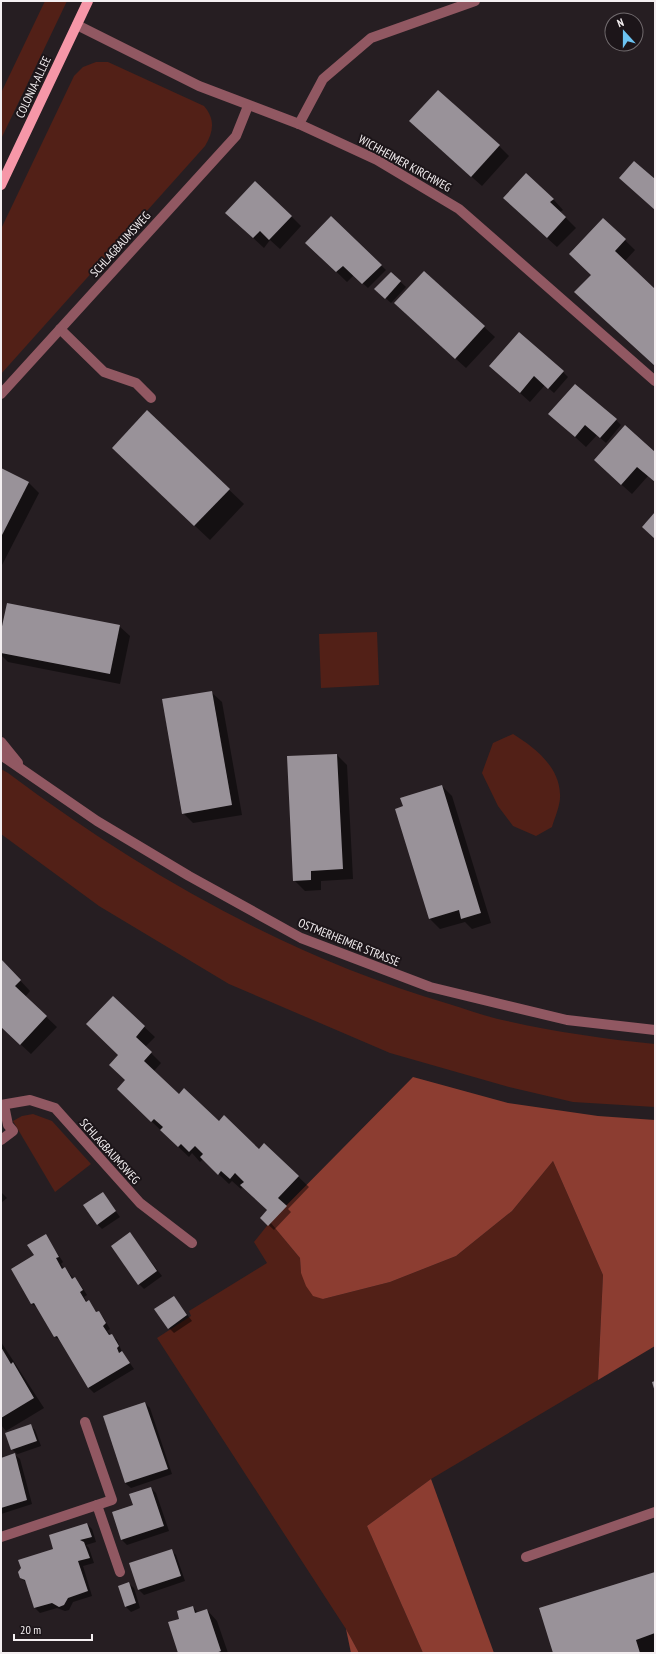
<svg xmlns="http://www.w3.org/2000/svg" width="656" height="1654" font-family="'PT Sans Narrow',sans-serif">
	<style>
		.green { fill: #522017 }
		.forest { fill: #8c3d31 }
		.shadow { fill: #0007 }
		.building { fill: #999299 }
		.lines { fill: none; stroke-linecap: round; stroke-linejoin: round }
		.minor { stroke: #915862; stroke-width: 10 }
		.major { stroke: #f697a8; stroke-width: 10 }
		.labels { text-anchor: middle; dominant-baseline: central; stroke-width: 4; stroke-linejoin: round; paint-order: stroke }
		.street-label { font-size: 12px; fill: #f4eff1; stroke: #1c1519 }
	</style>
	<rect width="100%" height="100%" fill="#261e22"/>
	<g class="green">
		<path d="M45,1H67L1,139V93Z"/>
		<path d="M96,62H108L204,106C215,119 214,131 205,146L1,374V229L74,76L83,67Z"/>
		<path d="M377,632L379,685L321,688L319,634Z"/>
		<path d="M513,734C534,747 559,766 560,794C561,804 555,817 552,827L536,836L513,826L498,806L482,773L493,743Z"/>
		<path d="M1,769L8,773C142,873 288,957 449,1004C468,1010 487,1017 507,1021C556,1032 605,1039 655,1044V1107L573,1102L509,1087L390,1053L229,984L99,906L1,834Z"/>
		<path d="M33,1114L52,1121L91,1164L55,1192L13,1121L22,1116Z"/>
		<path d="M553,1161L603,1275L598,1380L431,1479L367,1526L423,1653H359L346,1629L157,1338L191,1316L189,1311L267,1263L254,1242L270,1222L300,1258L301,1273L323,1299L390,1282L456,1256L512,1211Z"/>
	</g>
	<g class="forest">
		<path d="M413,1077L508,1103L598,1116L655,1120V1346L598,1380L603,1275L553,1161L512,1211L456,1256L390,1282L323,1299L313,1296L306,1286L301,1273L300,1258L270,1222Z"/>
		<path d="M431,1479L494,1653H423L367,1526Z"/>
		<path d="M346,1629L359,1653H351Z"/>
	</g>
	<g class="shadow">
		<path d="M421,132L499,146L509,156L482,186Z"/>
		<path d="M553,199L563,210L560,212L576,228L557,247L515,209Z"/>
		<path d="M291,216L301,226L280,249L270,240L264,248L237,223Z"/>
		<path d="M331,217L386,270L368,288L354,275L347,282L317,253Z"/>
		<path d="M603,219L635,250L624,262L655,290V365L575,292L592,275Z"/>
		<path d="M424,272L495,337L466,368L405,313Z"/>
		<path d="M391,273L406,287L391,303L381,294Z"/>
		<path d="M563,372L568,377L554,393L545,385L530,402L501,376Z"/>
		<path d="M147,412L244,504L210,540L128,463Z"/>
		<path d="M550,414L616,420L621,425L606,443L597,435L586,447Z"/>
		<path d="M655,453V481L648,476L632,494L605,470Z"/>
		<path d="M1,469L29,483L39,493L1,567Z"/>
		<path d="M119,626L130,636L120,684L8,662L1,655V636Z"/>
		<path d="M211,692L222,702L242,815L193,823L183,813Z"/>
		<path d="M337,755L347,765L353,879L321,881V890L305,891L294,880Z"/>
		<path d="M442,786L452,796L491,923L472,929L465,922L440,929L430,919L396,810Z"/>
		<path d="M1,960L30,991L25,997L57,1027L31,1054L1,1026Z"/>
		<path d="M113,998L155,1037L145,1047L161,1063L154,1071L179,1095L259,1150L264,1144L309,1187L288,1209L291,1212L274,1230L261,1218L268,1211L243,1186L241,1189L232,1181L229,1184L203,1159L200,1162L192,1153L189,1157L128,1099L127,1080L119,1055Z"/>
		<path d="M1,1192L7,1198L1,1203Z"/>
		<path d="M102,1193L120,1217L102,1229L97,1224Z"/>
		<path d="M130,1234L162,1276L144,1289L139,1284Z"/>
		<path d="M46,1236L63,1262L61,1264L64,1269L65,1268L74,1279L80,1284L87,1295L84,1297L87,1302L88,1301L97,1313L103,1317L110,1329L107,1331L117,1340L122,1352L134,1369L94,1393L89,1388L61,1341L55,1337L38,1308L32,1304L12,1270L35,1256Z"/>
		<path d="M174,1297L192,1321L174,1333L169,1328Z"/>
		<path d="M1,1342L44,1408L6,1431L1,1425Z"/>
		<path d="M145,1403L150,1408L172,1474L131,1488L125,1483Z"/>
		<path d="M30,1425L35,1430L41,1446L15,1455L20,1459L32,1504L1,1514V1459L17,1454L12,1449Z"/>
		<path d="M151,1488L156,1493L169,1531L127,1545L122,1540L113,1513L134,1506Z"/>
		<path d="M87,1524L92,1529L96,1542L86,1545L89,1548L94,1563L83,1566L92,1596L73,1602L69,1610L65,1611L57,1608L40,1613L35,1608L27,1583L21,1578Z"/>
		<path d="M171,1550L176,1555L185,1581L144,1595L139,1590L130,1563Z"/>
		<path d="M655,1573V1653H554Z"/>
		<path d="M128,1583L134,1588L140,1608L131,1612L126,1607Z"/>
		<path d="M193,1607L198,1613L207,1610L217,1621L228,1653H179L180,1619Z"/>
	</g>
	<g class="building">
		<path d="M438,90L500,145L471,177L409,121Z"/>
		<path d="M634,161L655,179V210L619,178Z"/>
		<path d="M526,173L554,199L550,202L566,217L547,238L503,198Z"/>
		<path d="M255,181L292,216L269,240L260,231L253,238L225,213Z"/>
		<path d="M331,216L382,265L362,284L343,266L336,272L305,243Z"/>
		<path d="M603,218L626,239L615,251L655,289V366L574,292L591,275L569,254Z"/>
		<path d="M424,271L485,326L455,359L394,303Z"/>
		<path d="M391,272L401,281L385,299L374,289Z"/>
		<path d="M519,332L564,371L548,389L534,376L520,393L489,366Z"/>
		<path d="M575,384L617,419L600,438L585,425L575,437L548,414Z"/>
		<path d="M147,410L230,489L194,526L112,448Z"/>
		<path d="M625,425L655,452V482L637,467L621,485L594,460Z"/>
		<path d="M1,468L29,482L1,537Z"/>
		<path d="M655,512V539L642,527Z"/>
		<path d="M7,603L120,625L110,674L1,653V631Z"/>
		<path d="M212,691L232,805L182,814L162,699Z"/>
		<path d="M337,754L343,869L311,871V880L293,881L287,756Z"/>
		<path d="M442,785L481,913L461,919L459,910L429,919L395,809L403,806L400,798Z"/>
		<path d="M1,959L21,980L15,986L47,1016L20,1045L1,1027Z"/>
		<path d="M113,996L145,1026L136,1037L152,1052L144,1061L179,1094L184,1088L219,1121L224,1115L259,1149L264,1143L299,1176L278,1198L287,1206L268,1226L260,1218L267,1210L240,1185L244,1182L235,1173L230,1179L221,1171L218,1175L200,1157L203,1154L195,1146L189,1152L181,1144L178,1147L160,1130L163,1127L154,1119L151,1122L117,1089L125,1080L109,1065L118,1055L86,1024Z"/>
		<path d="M103,1192L116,1211L97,1225L83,1205Z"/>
		<path d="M130,1232L157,1271L138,1285L111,1246Z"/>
		<path d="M46,1234L59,1257L56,1258L62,1269L65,1267L72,1279L75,1277L83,1290L80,1292L86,1302L89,1300L96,1312L99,1311L106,1323L103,1326L109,1335L112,1334L119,1346L117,1348L119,1353L122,1351L130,1363L88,1388L57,1336L54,1337L34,1303L31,1304L11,1269L34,1255L27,1245Z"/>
		<path d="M174,1296L187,1315L168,1329L154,1309Z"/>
		<path d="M1,1347L11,1364L13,1362L34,1398L1,1418Z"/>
		<path d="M655,1381V1392L652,1382Z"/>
		<path d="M145,1402L168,1469L125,1483L103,1416Z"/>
		<path d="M31,1424L37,1441L11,1450L5,1433Z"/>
		<path d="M15,1453L27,1500L1,1508V1458Z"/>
		<path d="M151,1487L164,1526L121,1540L112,1512L133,1505L129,1494Z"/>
		<path d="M87,1523L92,1537L80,1540L84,1542L90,1558L78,1561L88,1591L68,1598L64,1605L59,1607L52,1603L34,1608L25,1580L20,1578L18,1572L21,1568L18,1560L53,1549L49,1535Z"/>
		<path d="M172,1549L181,1576L138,1590L129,1563Z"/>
		<path d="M655,1572V1633L636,1640L640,1653H553L539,1608Z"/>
		<path d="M129,1582L136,1603L125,1607L118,1586Z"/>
		<path d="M193,1606L195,1613L207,1609L221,1651L216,1653H178L168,1622L179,1619L177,1611Z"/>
	</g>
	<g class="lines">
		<g class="minor">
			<path d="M77,25L199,86L299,124L377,160L459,209L655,381"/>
			<path d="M299,124L323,79L371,38L475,1"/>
			<path d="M60,329L104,372L136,383L151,398"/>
			<path d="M1,394L236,136L248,106"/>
			<path d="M1,742L18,763"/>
			<path d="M1,755L97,821L189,876L301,938L430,987L567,1020L655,1030"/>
			<path d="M1,1105L30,1100L55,1108L140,1203L192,1243"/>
			<path d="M1,1140L13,1131L8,1125L4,1105"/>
			<path d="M97,1505L120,1572"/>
			<path d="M1,1537L112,1500L85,1422"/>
			<path d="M526,1557L655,1512"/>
		</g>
		<path class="major" d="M1,185L88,1"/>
	</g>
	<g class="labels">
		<g class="street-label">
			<text transform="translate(33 87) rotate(-65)">COLONIA-ALLEE</text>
			<text transform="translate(405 163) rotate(29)">WICHHEIMER KIRCHWEG</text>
			<text transform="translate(120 244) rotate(-48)">SCHLAGBAUMSWEG</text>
			<text transform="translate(349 942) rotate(22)">OSTMERHEIMER STRASSE</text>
			<text transform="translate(110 1151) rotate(48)">SCHLAGBAUMSWEG</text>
		</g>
	</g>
	<rect width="656" height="1654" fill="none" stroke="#f4eff1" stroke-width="4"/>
	<g transform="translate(624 32) rotate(339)"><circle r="19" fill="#1c1519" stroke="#726c6f"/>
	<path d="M0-3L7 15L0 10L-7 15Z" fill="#6cc3f2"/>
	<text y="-6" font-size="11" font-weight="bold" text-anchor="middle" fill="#f4eff1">N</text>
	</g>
	<path d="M14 1634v6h78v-6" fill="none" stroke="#f4eff1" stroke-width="2"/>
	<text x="20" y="1634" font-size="12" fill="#f4eff1" stroke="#1c1519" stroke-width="3" paint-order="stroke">20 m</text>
</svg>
